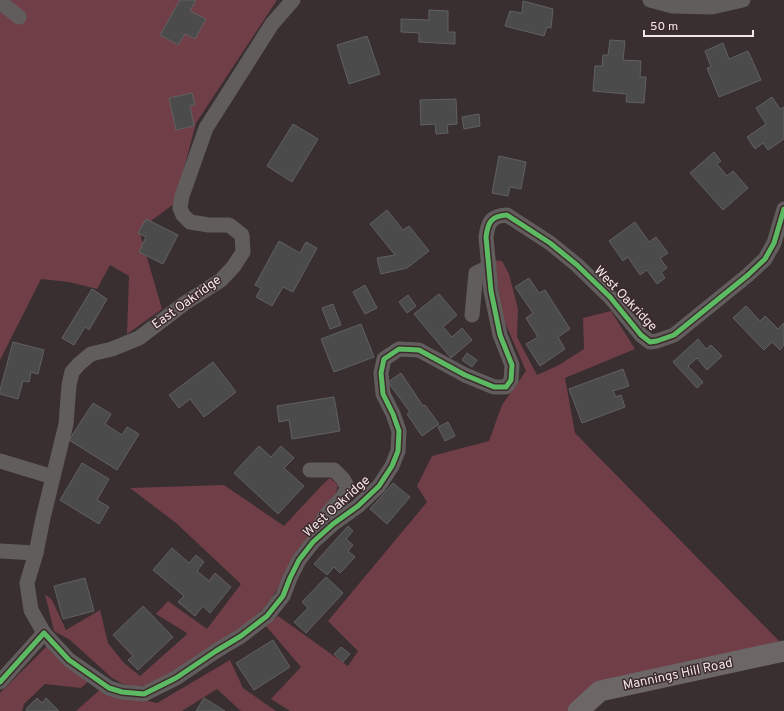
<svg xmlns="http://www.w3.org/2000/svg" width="784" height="711" font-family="Overpass,sans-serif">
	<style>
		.green { fill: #703e47 }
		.building { fill: #4b4b4b; stroke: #616161 }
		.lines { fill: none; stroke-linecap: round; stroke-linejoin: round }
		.minor { stroke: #615d5d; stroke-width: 15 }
		.secondary { stroke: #6c6667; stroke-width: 21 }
		.cycleway-casing { stroke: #3d2a2c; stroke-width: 8 }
		.cycleway { stroke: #5cba63; stroke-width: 5 }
		.labels { text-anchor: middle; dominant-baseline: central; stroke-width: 3; stroke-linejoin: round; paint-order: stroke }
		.street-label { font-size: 13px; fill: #f3e6e7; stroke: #3d2a2c }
	</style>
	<rect width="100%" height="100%" fill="#392e30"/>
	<g class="green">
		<path d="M0,0H277L196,123L175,203L139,230L162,309L127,334L129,276L110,265L97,289L69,282L41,279L0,360Z"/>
		<path d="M494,260L502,261L509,274L518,309L517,337L537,375L559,365L584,349L583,318L611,311L635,349L565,378L575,433L782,644L597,683L567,711H290L271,699L301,667L265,625L278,616L348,666L358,651L328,621L427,502L417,486L432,456L489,441L502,405L526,371L503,318Z"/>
		<path d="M330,478L338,485L335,496L316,535L287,573L269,603L243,628L155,683L137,687L123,684L112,678L70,640L54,631L45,594L52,600L66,630L100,610L108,643L124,663L140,676L185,636L187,633L156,614L168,601L207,629L241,584L176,523L130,488L224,485L284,526L323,484Z"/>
		<path d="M50,643L92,678L81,688L45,684L24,704L22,711H0V693Z"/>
		<path d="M230,660L243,688L276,711H241L217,689L182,711H76L103,687L113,693L157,703Z"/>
	</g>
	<g class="building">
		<path d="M180,0H196L190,11L206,19L195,39L185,34L178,45L160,35Z"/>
		<path d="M523,1L553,9L551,28L547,27L544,36L505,26L510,11L522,13Z"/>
		<path d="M429,10L448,11V32H455V44L419,42V33L401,32V19L429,20Z"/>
		<path d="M367,36L380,74L349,84L337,45Z"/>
		<path d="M610,40L625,41L623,60L641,61L640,77H646L644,103L626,102L627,94L593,91L595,66H602L603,55H608Z"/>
		<path d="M723,43L729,59L748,51L761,80L719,97L707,68L711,67L705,51Z"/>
		<path d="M192,93L195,105L190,106L194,126L176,130L169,98Z"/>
		<path d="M772,97L780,109L784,107V139L768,150L763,143L755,149L747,137L766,124L756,108Z"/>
		<path d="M456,99L457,124L447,125L448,133L436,134L435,124L421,125L420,100Z"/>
		<path d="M479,114L480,126L464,129L462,117Z"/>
		<path d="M293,124L318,139L292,182L267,166Z"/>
		<path d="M714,152L721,161L717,164L727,176L733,171L748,188L723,210L690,173Z"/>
		<path d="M499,156L526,162L521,189L510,187L508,196L492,193Z"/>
		<path d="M387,210L403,230L409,226L429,251L407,268L381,274L377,258L395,255L370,224Z"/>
		<path d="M146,219L178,235L163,264L139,252L146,237L138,233Z"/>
		<path d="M635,222L649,242L656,237L668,253L660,258L667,268L661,272L665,278L657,284L647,270L640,275L628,257L623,261L609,241Z"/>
		<path d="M279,241L300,253L306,242L317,248L293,292L283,287L272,306L256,297L261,288L255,285Z"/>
		<path d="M529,278L539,293L545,290L570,329L558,337L565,349L540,366L526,344L538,337L526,318L533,313L515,287Z"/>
		<path d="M365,285L377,308L365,314L353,292Z"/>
		<path d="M92,289L107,299L89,330L85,327L74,345L62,338Z"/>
		<path d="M439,294L457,315L443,327L452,337L462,328L472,340L451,358L414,314Z"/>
		<path d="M408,295L416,306L407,313L399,302Z"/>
		<path d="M333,304L341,325L330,329L322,308Z"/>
		<path d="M746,306L760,321L765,316L778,329L784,323V345L780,350L772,342L764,350L733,318Z"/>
		<path d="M361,324L374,357L334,372L321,339Z"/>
		<path d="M698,339L706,349L711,345L722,356L707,370L697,358L688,366L703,382L697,388L673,362Z"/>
		<path d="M13,342L44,350L38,374L31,372L29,382L23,381L18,399L0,394V390Z"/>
		<path d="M467,353L477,360L472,367L462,360Z"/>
		<path d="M213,362L236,392L204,417L190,399L179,408L169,395Z"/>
		<path d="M623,369L629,386L613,391L616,397L621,395L625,407L582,423L569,389Z"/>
		<path d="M401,373L423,406L425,405L439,424L422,436L407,414L410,412L388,382Z"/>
		<path d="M334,397L340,431L292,439L289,420L279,422L277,406Z"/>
		<path d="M93,403L111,414L105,424L122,435L127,427L139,434L117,470L69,440Z"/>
		<path d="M448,422L455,436L445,441L438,427Z"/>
		<path d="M259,446L271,457L281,446L294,458L284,468L304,486L278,514L234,473Z"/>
		<path d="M82,463L109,479L97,500L109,507L99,524L60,500Z"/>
		<path d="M393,483L410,497L387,524L370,509Z"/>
		<path d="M348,526L353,531L346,539L353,545L348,551L355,557L340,573L334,567L327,575L314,564Z"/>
		<path d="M172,548L189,563L196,555L204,562L197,571L209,581L215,573L231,587L210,613L203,606L195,616L178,602L184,596L153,570Z"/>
		<path d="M326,577L343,593L306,633L294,622L308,608L302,602Z"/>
		<path d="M85,578L94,611L63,619L54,586Z"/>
		<path d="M143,606L173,637L138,670L128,660L133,656L113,635Z"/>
		<path d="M273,640L290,667L254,690L236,663Z"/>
		<path d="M341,647L350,654L343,662L334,654Z"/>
		<path d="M37,698L42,703L46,698L59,711H27L26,709Z"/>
		<path d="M204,698L225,711H196Z"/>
	</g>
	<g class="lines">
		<g class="minor">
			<path d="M650,0L672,6L712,7L743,0"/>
			<path d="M0,2L19,17"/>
			<path d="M472,315L476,273L489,267"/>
			<path d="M0,461L53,477"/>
			<path d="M310,470H334L343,479L348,488L341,499L325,516L321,524L323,532"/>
			<path d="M0,551L36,553"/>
			<path d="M44,633L31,610L27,583L36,553L43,518L66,424L69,385L72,372L79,364L91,354L112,349L139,338L185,303L221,280L234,266L243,252L242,235L229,225H209L190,222L183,215L180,208L182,196L206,128L272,24L293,0"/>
			<path d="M0,682L44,633L69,660L109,688L122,692L144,694L176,678L216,651L241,636L267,616L283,596L290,578L299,560L313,542L333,524L358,506L379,486L392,466L398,451L399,431L393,414L383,394L381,373L384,359L399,349L419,350L465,375L494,387H506L511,380L512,365L500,335L491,291L486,237C488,222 491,216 507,215L550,243L577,265L610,297L641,335L650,342L657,341L674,335L748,275L765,259L774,243L784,209"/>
		</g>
		<path class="secondary" d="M578,711L600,691L784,651"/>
		<defs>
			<path id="cycleway" d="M0,682L44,633L69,660L109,688L122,692L144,694L176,678L216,651L241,636L267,616L283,596L290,578L299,560L313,542L333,524L358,506L379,486L392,466L398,451L399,431L393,414L383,394L381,373L384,359L399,349L419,350L465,375L494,387H506L511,380L512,365L500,335L491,291L486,237C488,222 491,216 507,215L550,243L577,265L610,297L641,335L650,342L657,341L674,335L748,275L765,259L774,243L784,209"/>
		</defs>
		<use href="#cycleway" class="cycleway-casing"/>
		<use href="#cycleway" class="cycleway"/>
	</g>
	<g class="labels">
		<g class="street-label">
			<text transform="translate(625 299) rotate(46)">West Oakridge</text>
			<text transform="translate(187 303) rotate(-36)">East Oakridge</text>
			<text transform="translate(337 507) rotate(-42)">West Oakridge</text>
			<text transform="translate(678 675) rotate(-12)">Mannings Hill Road</text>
		</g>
	</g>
	<path d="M644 30v6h109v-6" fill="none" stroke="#f3e6e7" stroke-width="2"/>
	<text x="650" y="30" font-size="12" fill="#f3e6e7" stroke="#3d2a2c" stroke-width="3" paint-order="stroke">50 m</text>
</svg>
